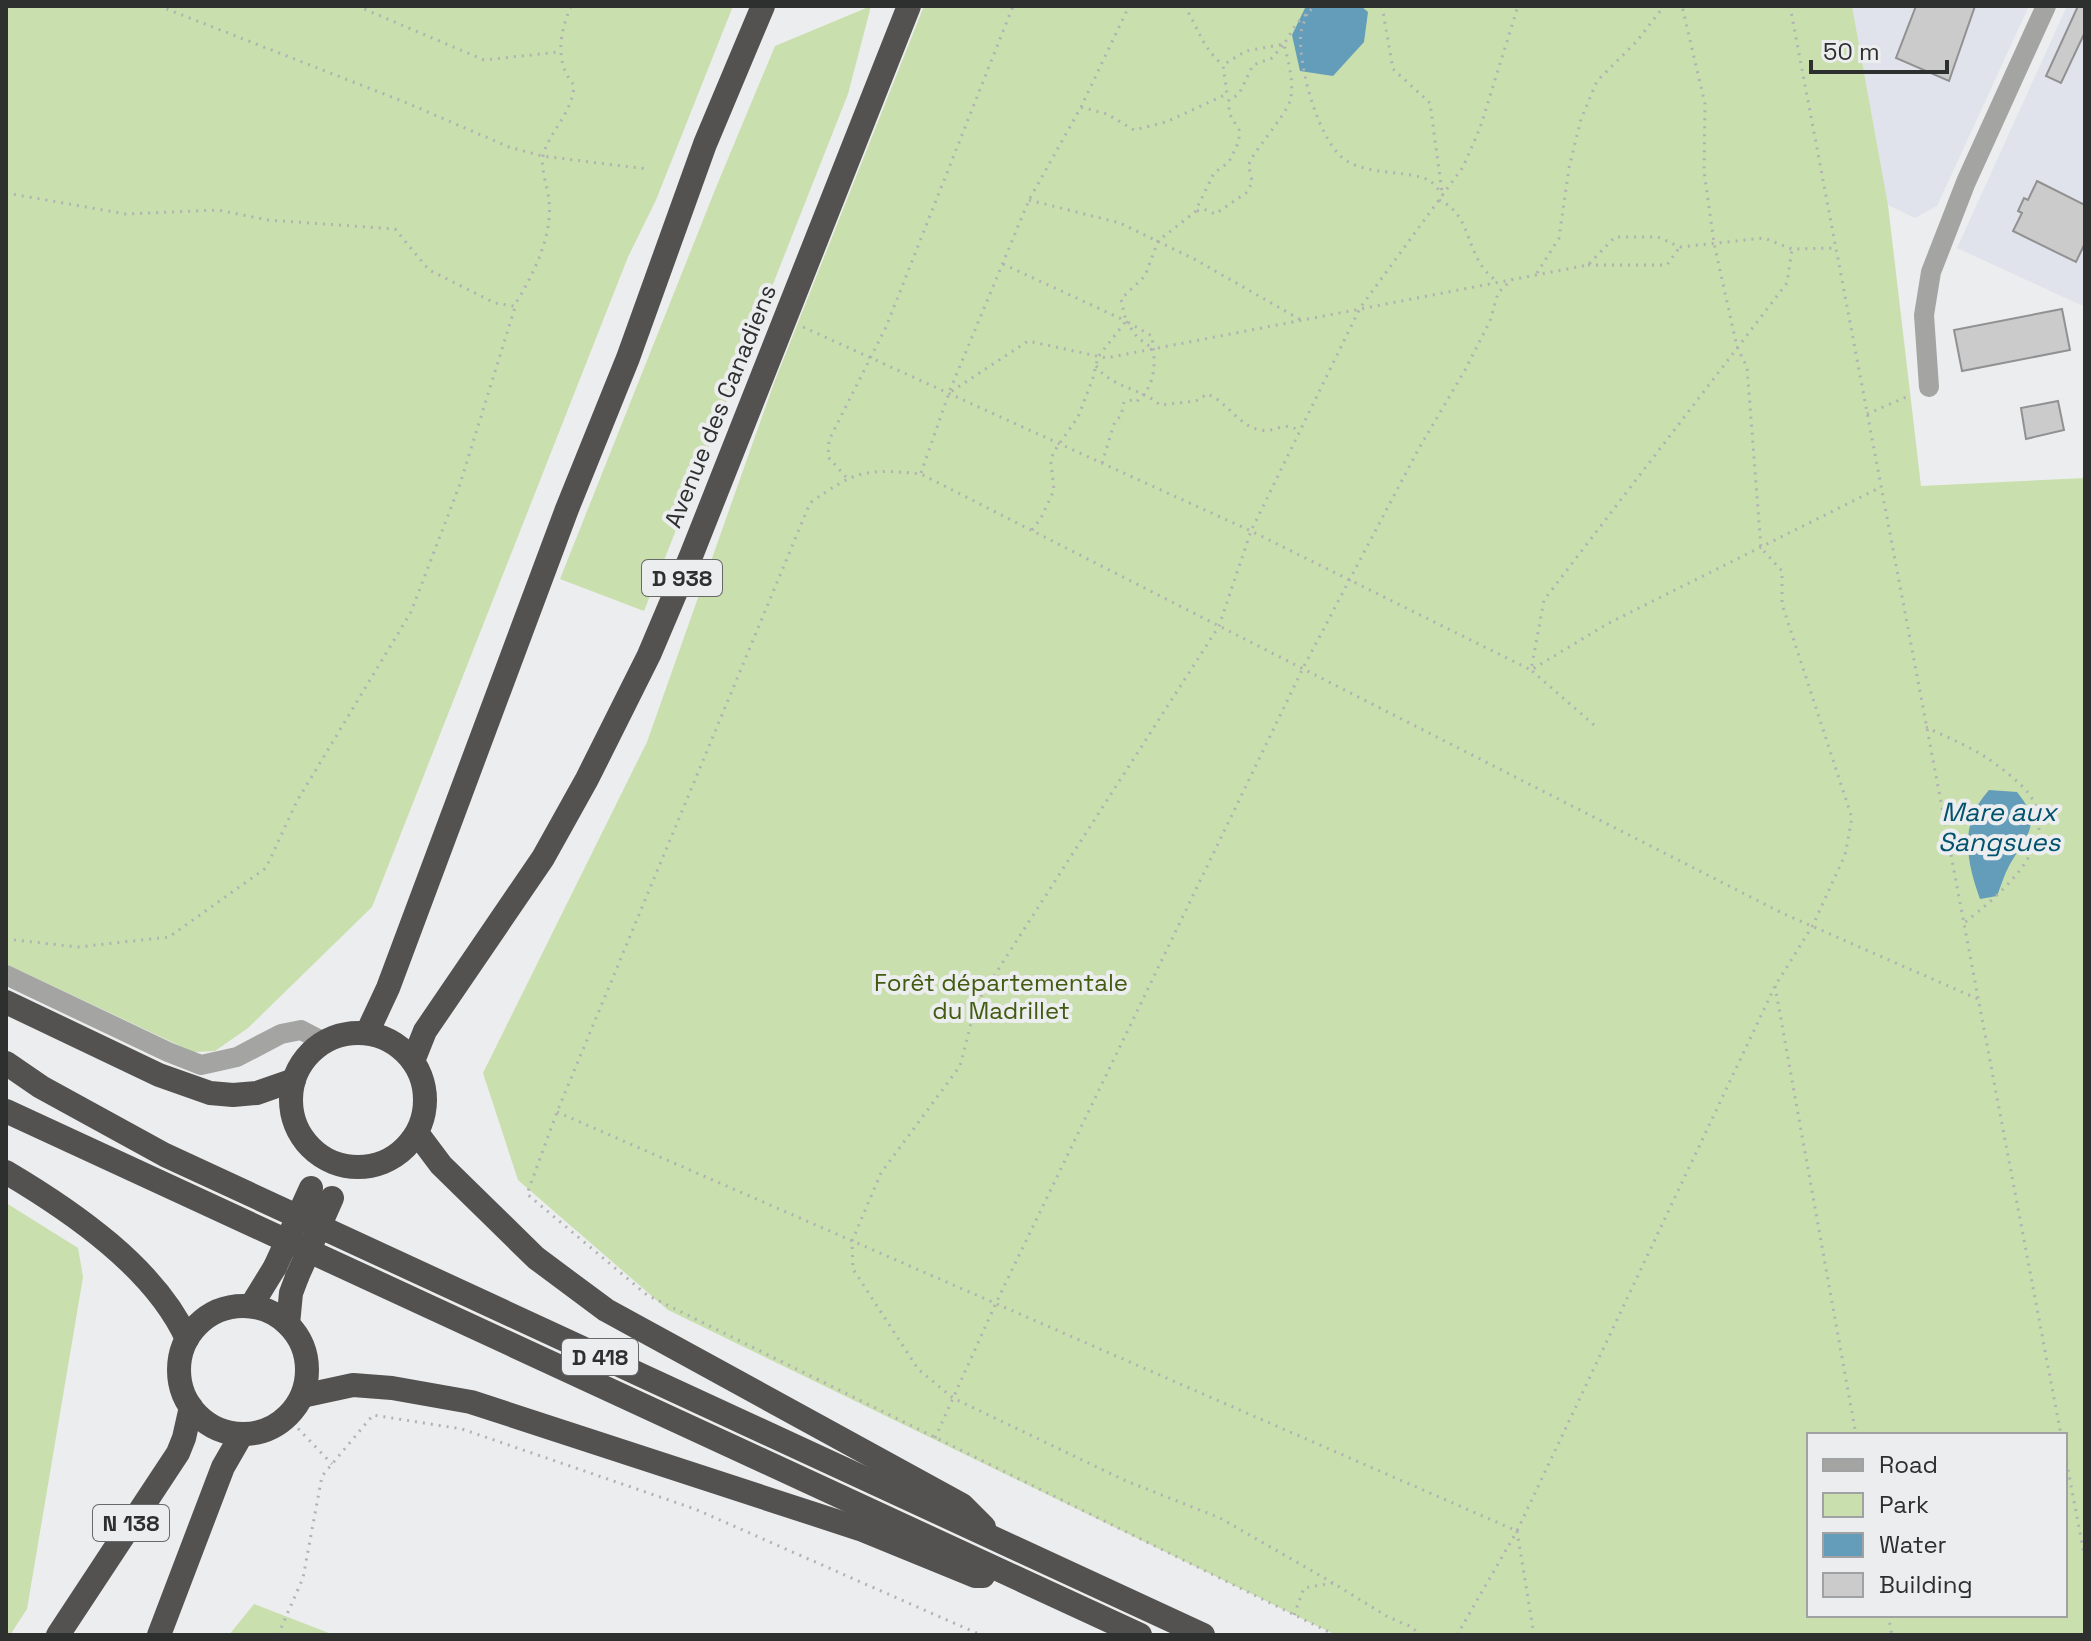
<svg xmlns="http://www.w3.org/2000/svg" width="2091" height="1641" font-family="'Space Grotesk',sans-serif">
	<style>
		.built { fill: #e0e3ec }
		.green { fill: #c9dfad; fill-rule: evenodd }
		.water { fill: #639db9 }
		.building { fill: #cbcbcc; stroke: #919192; stroke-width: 2 }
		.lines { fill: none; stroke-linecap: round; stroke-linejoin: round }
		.path { stroke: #b1b2b3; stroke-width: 3; stroke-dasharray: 2 6; stroke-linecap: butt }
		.minor { stroke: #a4a4a3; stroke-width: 20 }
		.highway { stroke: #535251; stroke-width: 24 }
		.highway-bridge { stroke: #535251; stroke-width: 24 }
		.labels { text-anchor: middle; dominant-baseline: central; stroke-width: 8; stroke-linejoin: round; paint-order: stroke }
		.shield { fill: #ecedee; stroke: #676868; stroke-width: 2 }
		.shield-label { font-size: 22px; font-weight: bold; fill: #2e2f2f }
		.street-label { font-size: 24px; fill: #2e2f2f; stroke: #ecedee }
		.park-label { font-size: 24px; fill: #425b10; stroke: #ecedee }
		.water-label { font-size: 26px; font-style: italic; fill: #00526e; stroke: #ecedee }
	</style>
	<rect width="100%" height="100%" fill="#ecedee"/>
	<g class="built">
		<path d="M1852,6H2023L2028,8L1937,206L1915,218L1888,205Z"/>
		<path d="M2067,6H2085V307L1957,248Z"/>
	</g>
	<g class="green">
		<path d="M6,6H733L656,200L628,257L372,907L248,1028L215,1051L193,1052L6,964Z"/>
		<path d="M871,6L848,94L644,611L560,579L717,185L775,46Z"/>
		<path d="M924,6H1852L1888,205L1921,486L2085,478V1635H1336L668,1310L518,1180L483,1073L647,742L774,383ZM1809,1435H2065V1615H1809Z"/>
		<path d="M6,1203L78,1248L83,1277L27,1609L10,1635H6Z"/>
		<path d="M254,1604L334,1635H229Z"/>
	</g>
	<g class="water">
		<path d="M1306,6H1361L1368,12L1364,42L1333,76L1300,71L1292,35Z"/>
		<path d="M1989,790L2017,792C2044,825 2026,835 2009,866C2004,875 2001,886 1997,896L1980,899C1966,860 1959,823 1989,790Z"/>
	</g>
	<g class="building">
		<path d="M1916,6H1975L1949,81L1896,58Z"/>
		<path d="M2078,6H2085V32L2061,83L2046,76Z"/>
		<path d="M2037,181L2085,205V243L2076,262L2013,231L2022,213L2018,211L2024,198L2028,200Z"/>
		<path d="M2062,309L2070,350L1962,371L1954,330Z"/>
		<path d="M2058,401L2064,430L2026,439L2021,408Z"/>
	</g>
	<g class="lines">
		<g class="path">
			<path d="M159,6L407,103L509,147L542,156L647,169"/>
			<path d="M357,6L484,60L559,52"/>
			<path d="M1184,6C1201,31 1199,44 1223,65"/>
			<path d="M1382,6L1393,69L1430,103L1442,192"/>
			<path d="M1790,6L2061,1435"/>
			<path d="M1307,14C1305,20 1302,26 1301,32C1297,63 1319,145 1347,161C1372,176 1412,170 1430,181C1435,184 1439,191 1443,195"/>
			<path d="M1081,107L1107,114L1134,130L1166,122L1227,94L1223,65L1246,51L1284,44L1297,23L1315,6"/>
			<path d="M6,193L126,214L218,210L268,220L395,229L429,270L495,303L514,306C532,277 553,237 549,201C548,187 539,166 544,152C552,129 573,111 574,85C554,62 560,32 571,6"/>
			<path d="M1029,200L1120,223L1196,260L1301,320"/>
			<path d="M1439,200C1475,216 1463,258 1497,281"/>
			<path d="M1197,211L1204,209L1215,214L1246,193L1252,183C1252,178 1249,170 1249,165C1250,155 1284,118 1290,101C1295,84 1288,61 1284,44"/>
			<path d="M1003,264L1126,321L1137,337L1153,349"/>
			<path d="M1588,265H1667L1679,248"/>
			<path d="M1537,273L1559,238L1569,168L1581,119L1597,81L1637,41L1664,6"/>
			<path d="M803,327L1251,531L1531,670L1607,624L1881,487"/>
			<path d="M1096,366C1112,388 1141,388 1160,405L1196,401L1207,394C1227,401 1239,427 1261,430C1276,433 1284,420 1299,431"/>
			<path d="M950,390L1029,200L1081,107L1129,6"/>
			<path d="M1867,414L1911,395"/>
			<path d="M1102,463L1115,421L1121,416L1124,402L1132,400L1136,402C1158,384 1155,361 1152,336L1126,321L1121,299L1145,276L1158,241L1195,212L1214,173L1229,162L1239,141V130L1229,113V100L1239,94L1253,65L1272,58L1284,44"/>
			<path d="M921,473L949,393L1028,341L1106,358L1588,265L1615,237H1658L1680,247L1764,238L1792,249L1835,248"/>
			<path d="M846,477L828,457L829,440L886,327L1013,6"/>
			<path d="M1032,530L1041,518L1054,490L1051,463L1053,453L1078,417L1093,378L1098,357L1126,321"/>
			<path d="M1594,725L1531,670L1544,600L1787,283L1792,249"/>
			<path d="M1926,727C1946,737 1969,746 1987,758C2000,767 2019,781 2029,794C2065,842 1997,897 1964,923"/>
			<path d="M6,939L78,947L169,937L266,868L297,801L411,612L460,484L516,304"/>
			<path d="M1775,986L1856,1435"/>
			<path d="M557,1112L1517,1531L1775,986L1813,925L1845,855L1852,818L1782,604V571L1761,548L1747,367L1737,347L1714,243L1704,171L1705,104L1682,6"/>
			<path d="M287,1417L332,1464"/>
			<path d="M935,1438L996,1303L1303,668L1418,450L1465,370L1490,321L1498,293L1512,279"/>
			<path d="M2065,1454L2085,1559"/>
			<path d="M1333,1583L1220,1518L1124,1480L953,1398L918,1369L853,1269L852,1241L881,1173L960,1066L976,1004L1219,626L1251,531L1360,308L1463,167L1480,128L1518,6"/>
			<path d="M1294,1615L1304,1588L1333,1583L1388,1617L1412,1627L1420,1635"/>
			<path d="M1888,1615L1892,1635"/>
			<path d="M278,1635L303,1578L322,1476L373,1415L462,1429L695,1509L981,1635"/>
			<path d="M1335,1635L647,1295L527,1194L557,1112L810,503C855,471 865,468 921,474L1782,913L1978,999"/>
			<path d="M1457,1635L1517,1531L1534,1635"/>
		</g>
		<g class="minor">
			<path d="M1929,387L1924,315L1931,272L1966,182L2046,6"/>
			<path d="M6,975L168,1052L201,1065L237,1057L281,1034L301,1030L324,1042"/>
		</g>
		<g class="highway">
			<path d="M6,1002L159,1075L210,1093L233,1095L257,1093L294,1080"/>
			<path d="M367,1033L388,988L567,509L628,358L705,144L763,6"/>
			<circle cx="358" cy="1100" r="67"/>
			<path d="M413,1061L425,1031L543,858L587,779L649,655L691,556L909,6"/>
			<path d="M6,1063L41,1087L165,1155L1203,1635"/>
			<path d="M6,1111L1140,1635"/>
			<path d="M417,1133L441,1165L536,1258L606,1310L962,1505L984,1527"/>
			<path d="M6,1172C72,1211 155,1268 187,1339"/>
			<path d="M251,1306L275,1267"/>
			<circle cx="243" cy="1370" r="64"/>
			<path d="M288,1324L291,1293L297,1277"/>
			<path d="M302,1396L353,1385L392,1388L471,1402L860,1529L975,1576H983"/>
			<path d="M58,1635L178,1453L184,1438L191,1407"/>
			<path d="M159,1635L223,1467L242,1434"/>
		</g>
		<g class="highway-bridge">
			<path d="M275,1267L311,1188"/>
			<path d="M297,1277L332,1198"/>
		</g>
	</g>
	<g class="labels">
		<g class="shield">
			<rect x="642" y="560" width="80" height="36" rx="6"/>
			<rect x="562" y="1339" width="76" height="36" rx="6"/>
			<rect x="93" y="1505" width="76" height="36" rx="6"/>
		</g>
		<g class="shield-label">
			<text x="682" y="578">D 938</text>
			<text x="600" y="1357">D 418</text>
			<text x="131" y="1523">N 138</text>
		</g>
		<g class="street-label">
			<text transform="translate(720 406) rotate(-68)">Avenue des Canadiens</text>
		</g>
		<g class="park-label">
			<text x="1001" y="982">Forêt départementale<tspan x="1001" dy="28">du Madrillet</tspan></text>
		</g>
		<g class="water-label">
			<text x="1999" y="812">Mare aux<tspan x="1999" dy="30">Sangsues</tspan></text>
		</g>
	</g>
	<rect width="2091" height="1641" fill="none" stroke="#2e2f2f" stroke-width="16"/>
	<rect x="1807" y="1433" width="260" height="184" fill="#ecedee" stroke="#a0a1a2" stroke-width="2"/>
	<rect x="1823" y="1459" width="40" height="12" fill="#a4a4a3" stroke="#a0a1a2" stroke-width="2"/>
	<text x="1879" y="1473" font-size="24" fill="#2e2f2f">Road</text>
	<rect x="1823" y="1493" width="40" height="24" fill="#c9dfad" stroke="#a0a1a2" stroke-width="2"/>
	<text x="1879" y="1513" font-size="24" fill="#2e2f2f">Park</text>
	<rect x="1823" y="1533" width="40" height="24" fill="#639db9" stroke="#a0a1a2" stroke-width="2"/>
	<text x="1879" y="1553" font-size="24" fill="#2e2f2f">Water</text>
	<rect x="1823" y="1573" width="40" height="24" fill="#cbcbcc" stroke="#a0a1a2" stroke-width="2"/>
	<text x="1879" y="1593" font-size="24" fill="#2e2f2f">Building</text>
	<path d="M1811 60v12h136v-12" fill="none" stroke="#2e2f2f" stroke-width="4"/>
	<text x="1823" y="60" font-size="24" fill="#2e2f2f" stroke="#ecedee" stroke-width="6" paint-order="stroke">50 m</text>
</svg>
